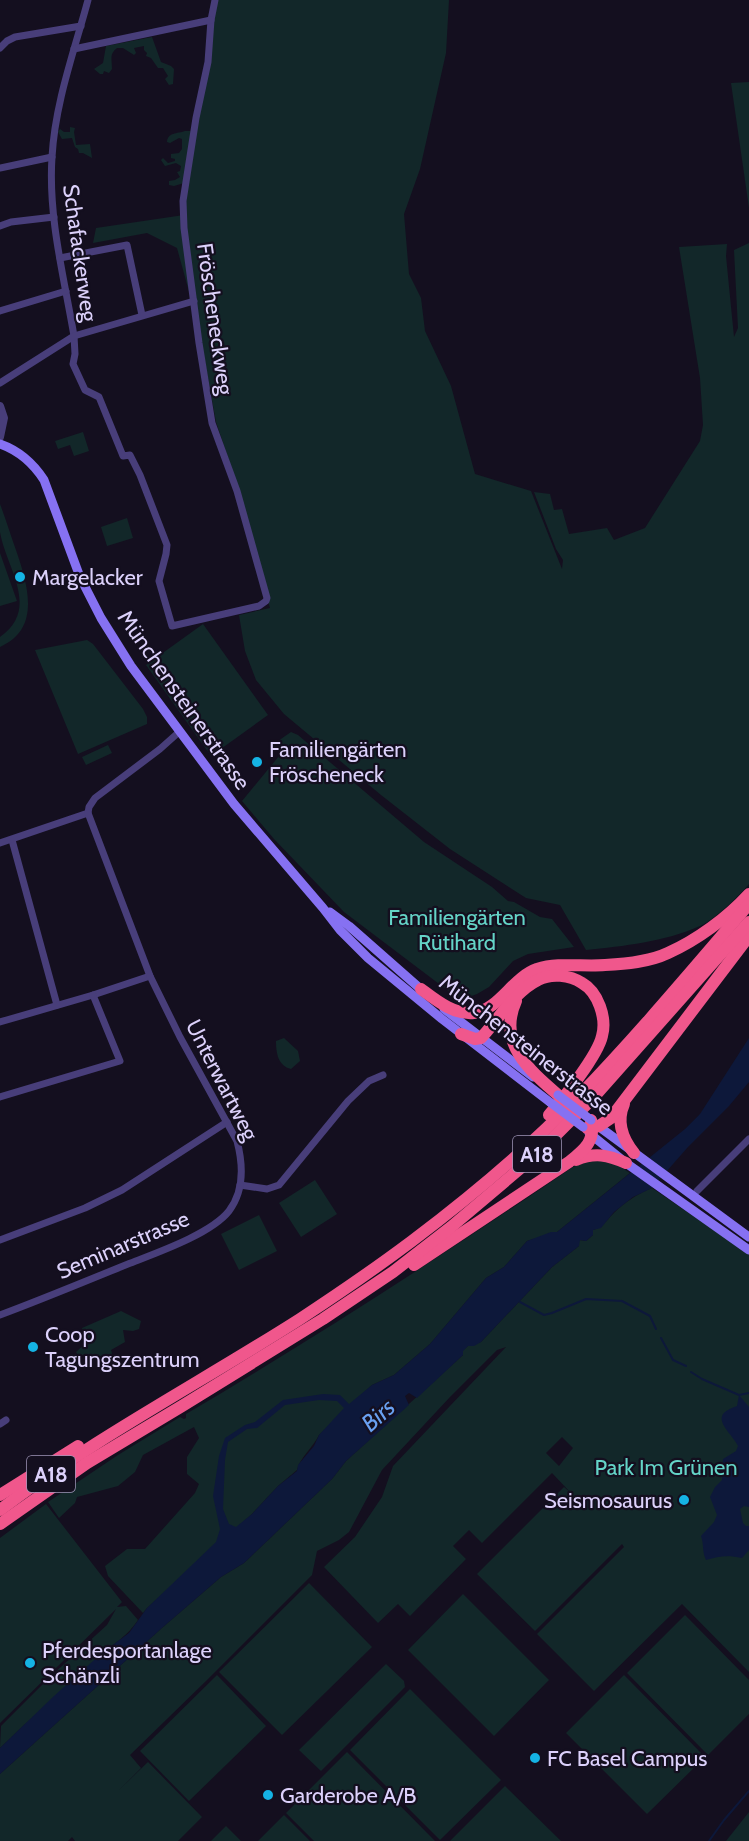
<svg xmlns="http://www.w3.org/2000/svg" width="749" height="1841" font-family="Cabin,sans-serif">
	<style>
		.green { fill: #122729; fill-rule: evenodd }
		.water { fill: #0d183a; fill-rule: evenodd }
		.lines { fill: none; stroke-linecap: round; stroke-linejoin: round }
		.stream { stroke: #0d183a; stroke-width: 2 }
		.minor { stroke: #483e7a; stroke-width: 7 }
		.tertiary { stroke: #483e7a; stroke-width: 8 }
		.secondary { stroke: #8671f2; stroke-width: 9 }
		.motorway { stroke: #f0578c; stroke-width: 12 }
		.secondary-bridge { stroke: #8671f2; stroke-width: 9 }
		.poi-dot { fill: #15b3e4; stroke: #140f1f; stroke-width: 2 }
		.labels { text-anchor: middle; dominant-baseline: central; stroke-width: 4.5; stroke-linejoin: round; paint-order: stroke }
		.shield { fill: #140f1f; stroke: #a097b9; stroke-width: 1.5 }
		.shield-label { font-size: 21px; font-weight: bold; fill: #dcd1fb }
		.street-label { font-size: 22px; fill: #dcd1fb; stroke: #140f1f }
		.poi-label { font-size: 22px; fill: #dcd1fb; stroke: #140f1f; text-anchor: start }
		.park-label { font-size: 22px; fill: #64d4c7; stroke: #140f1f }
		.water-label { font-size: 24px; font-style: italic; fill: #69a0f1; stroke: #140f1f }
	</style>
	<rect width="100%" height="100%" fill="#140f1f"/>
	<g class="green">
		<path d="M215,0H449L446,53L420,169L404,214L409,274L421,298L425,331L451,386L475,474L531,491L562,569L563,560L556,549L534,492L550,494L554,510L562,509L569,534L607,528L614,540L645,528L700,441L703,425L700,378L679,247L727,244L726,256L734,337L738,328L734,250L749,243V884C739,896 714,920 700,926C664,942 624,946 586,950L560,905L526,898L450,849L381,795L284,714L256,680L245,651L239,615L270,608L238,487L216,422L199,328L177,248L147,233L93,243L96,228L184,215Z"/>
		<path d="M152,37L161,62L171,66L174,69L173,84L169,85L165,79L168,76L163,68H158L151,58L146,56L147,53L144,50V46L134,48L136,53L134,55L123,48H117C109,54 112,59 112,69L109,73L104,71L103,74H100L94,69L103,63L106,46Z"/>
		<path d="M749,82V208L731,83Z"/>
		<path d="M70,127L75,128L74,132L76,145L90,144L92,158L83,153H79L78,149L75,147L72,138L62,139L58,132L60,129L64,132H70Z"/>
		<path d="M185,131H191L184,183L174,186L169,185V181L175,180L180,177L177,172L180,171L181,166L176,163L165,166L161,160L163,158L168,163L175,161V159L171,158V154L179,153L182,149V139L179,138L170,143L167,142C168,132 177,134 185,131Z"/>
		<path d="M83,432L89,451L74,456L70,445L58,449L55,441Z"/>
		<path d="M0,504C6,520 11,536 17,553C28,586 41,629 0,647V637C41,608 6,568 0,532C0,524 0,513 0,504Z"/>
		<path d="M127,518L133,538L107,546L101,527Z"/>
		<path d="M0,553L17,601L0,606Z"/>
		<path d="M203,624L268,715L211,756L146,665Z"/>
		<path d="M87,640L93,644L143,709L147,717V724L78,754L35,650Z"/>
		<path d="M291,732L298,735L424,842L492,887L508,901L514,902L540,917L552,919L574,947L528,954L513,961L489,987L477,994L466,998L455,996L344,912L274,839L242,801L284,750L278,741Z"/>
		<path d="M108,745L112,753L86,765L82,757Z"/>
		<path d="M284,1038L298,1051L300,1061L291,1069C278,1066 276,1053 276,1041Z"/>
		<path d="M603,1159L616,1164L630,1173L557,1232L527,1241L504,1267L486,1278L430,1344L394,1375L372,1385L319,1435C314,1446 299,1459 297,1470L278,1486L252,1514L147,1608L143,1613L108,1576L105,1566L127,1549H145L195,1493L199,1484L187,1474V1457L199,1438L194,1427L143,1455L135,1472L118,1486L77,1497L75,1503L59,1518L48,1502L118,1455L180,1417L184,1419L186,1418V1414C318,1336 446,1253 573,1167L589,1160Z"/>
		<path d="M315,1180L337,1214L301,1237L279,1203Z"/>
		<path d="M652,1188L749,1254V1672L682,1604L594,1691L537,1634L624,1547L622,1544L535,1631L477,1574L564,1487L571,1493L552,1473L482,1543L469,1530L453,1546L466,1559L410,1616L398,1604L378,1623L324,1567L355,1537L382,1497L393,1466L506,1347L497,1350L450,1397L382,1470L349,1532L339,1540L317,1551L312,1575L206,1681L130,1755L141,1768L117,1792L148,1762L202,1817L178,1841H75L72,1837L68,1841H0V1774L163,1627L221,1577L244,1563L332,1479L346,1461L463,1355L462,1351L468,1346L481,1342L552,1267L579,1246V1240L586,1241L593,1235V1230C604,1227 607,1219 615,1212C626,1201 638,1194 652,1188ZM562,1437L573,1448L559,1466L546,1453Z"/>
		<path d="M259,1215L277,1251L239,1270L221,1234Z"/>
		<path d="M121,1311L141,1321L139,1329L133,1331L123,1330L125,1342L111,1350L115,1363L112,1365L102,1362L95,1355H78L76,1352L87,1342L82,1328Z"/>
		<path d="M46,1504L122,1602L117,1607L126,1606L138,1620C127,1637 115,1642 101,1655C67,1686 33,1716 0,1748L1,1726L51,1676L107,1625L116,1609L0,1723V1538Z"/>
		<path d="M309,1583L372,1647L282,1735L219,1672Z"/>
		<path d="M463,1594L549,1680L494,1736L408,1650Z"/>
		<path d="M685,1615L749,1680V1714L708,1755L627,1673Z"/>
		<path d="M386,1664L404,1681L405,1687L321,1771L299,1750Z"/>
		<path d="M217,1675L266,1726L189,1801L140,1751Z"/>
		<path d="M624,1675L705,1757L647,1814L566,1733Z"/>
		<path d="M410,1689L501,1780L440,1840L350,1750Z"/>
		<path d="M347,1752L435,1841H314L286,1813Z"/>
		<path d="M505,1786L561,1841H450Z"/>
		<path d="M749,1812V1841H726Z"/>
		<path d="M284,1815L310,1841H258Z"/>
		<path d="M226,1826L241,1841H211Z"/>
	</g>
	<g class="water">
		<path d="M749,1038V1082L729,1106L688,1147L652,1188L633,1197L614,1212L601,1228L593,1230V1235L586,1241L580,1240L579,1246L552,1267L481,1342L474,1346H468L463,1351V1355L417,1398L409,1393L405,1396L409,1405L346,1461L332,1479L244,1563L221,1577L163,1627L0,1774V1748L54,1696L102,1653L129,1633L147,1608L216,1542L220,1529L213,1496L219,1456L225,1438L245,1425L255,1422L283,1400L323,1394L340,1395L349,1404L372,1385L394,1375L430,1344L486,1278L504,1267L527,1241L551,1232H557L685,1129L700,1114ZM319,1400L337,1401L344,1408L319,1435L314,1446L298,1465L297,1471L278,1486L252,1514L236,1527L229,1524L223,1509L225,1460L228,1442L247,1429L257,1428L285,1405Z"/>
		<path d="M739,1395L749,1407V1507L744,1506L740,1509L743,1523L746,1526H749V1550L742,1558C728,1555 719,1556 706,1560C702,1552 704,1544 701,1536L714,1522L717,1515L710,1497L715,1487L722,1480L723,1459L736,1451L738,1446C730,1430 706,1416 737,1406Z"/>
	</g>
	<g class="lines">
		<g class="stream">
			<path d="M520,1302L544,1315L552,1313L586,1299L622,1301L650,1316L656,1329"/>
			<path d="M661,1338L673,1360L686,1366"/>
			<path d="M691,1372L702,1379L739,1395L749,1393"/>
			<path d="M709,1841L724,1820L749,1791"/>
		</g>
		<g class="minor">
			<path d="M88,0C74,52 55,103 52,157C48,217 64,277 74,336L75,354L73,364L85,390L99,397L123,456L130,455L140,475L167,545L166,554L159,581L172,626L259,606L266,601L267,598L237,491L212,423L199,343L184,228L183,201L196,118L208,62L211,20L215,0"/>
			<path d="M0,48L7,41L15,37L81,26"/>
			<path d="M74,49L211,20"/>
			<path d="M0,168L52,157"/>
			<path d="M0,226L11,222L54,217"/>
			<path d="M60,258L127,245L142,315"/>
			<path d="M0,311L66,291"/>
			<path d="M0,383L74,336L194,301"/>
			<path d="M12,840L57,1005"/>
			<path d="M0,843L88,813L89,807L95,798L160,749L179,732"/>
			<path d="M0,1022L93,995L150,976"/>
			<path d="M0,1097L120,1061L93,995"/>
			<path d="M240,1185L267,1189L279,1185L348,1101L369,1081L383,1075"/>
			<path d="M697,1191L749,1139"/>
			<path d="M0,1240L85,1208L122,1190L227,1122"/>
			<path d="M0,1315C43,1299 86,1281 128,1264C156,1253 211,1234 229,1211C245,1190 243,1164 237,1141L180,1037L150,976L88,813"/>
			<path d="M0,1424L6,1420"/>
		</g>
		<path class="tertiary" d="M0,406L4,418L0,437"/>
		<g class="secondary">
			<path d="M0,444C20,451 33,463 44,480L80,577L101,618L131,666L234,804L323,908L340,930L368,958L442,1019L551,1103"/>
			<path d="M330,912L349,926L424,992"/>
			<path d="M444,1009L533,1077"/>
			<path d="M594,1123L749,1237"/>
			<path d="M589,1133L626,1163L749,1250"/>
		</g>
		<g class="motorway">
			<path d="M421,989C437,1001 454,1015 474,1013C500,1009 512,978 537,969C559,962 583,967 605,965C626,964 649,962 668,953C697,940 727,918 749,894"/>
			<path d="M516,1001C497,1043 529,1070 558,1095"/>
			<path d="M461,1034L475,1039L481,1038C498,1020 515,991 538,980C551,973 570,975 582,983C598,992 607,1018 602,1036C598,1055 563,1099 549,1115"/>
			<path d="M624,1104C616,1122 622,1138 634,1153"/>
			<path d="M587,1128L599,1126L611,1118L749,936"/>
			<path d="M576,1160C595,1152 608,1155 626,1163"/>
			<path d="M414,1265L569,1162C584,1150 596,1141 591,1120"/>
			<path d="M0,1495L78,1446"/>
			<path d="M0,1510C94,1438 200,1383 300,1319C338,1294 376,1268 412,1241C469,1198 529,1148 578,1097C638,1035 693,969 749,904"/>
			<path d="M0,1524L87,1463L182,1406L323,1319L393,1272L451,1227L536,1155L593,1098L749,922"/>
		</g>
		<g class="secondary-bridge">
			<path d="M558,1095L591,1120"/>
			<path d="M551,1103L583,1127"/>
		</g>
	</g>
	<g class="poi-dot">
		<circle cx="20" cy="577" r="6"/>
		<circle cx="257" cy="762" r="6"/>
		<circle cx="33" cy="1347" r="6"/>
		<circle cx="684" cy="1500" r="6"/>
		<circle cx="30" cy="1663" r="6"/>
		<circle cx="535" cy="1758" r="6"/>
		<circle cx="268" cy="1795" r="6"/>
	</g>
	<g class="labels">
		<g class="shield">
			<rect x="513" y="1136" width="48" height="36" rx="4.5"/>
			<rect x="27" y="1456" width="48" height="36" rx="4.5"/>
		</g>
		<g class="shield-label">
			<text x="537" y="1154">A18</text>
			<text x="51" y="1474">A18</text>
		</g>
		<g class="street-label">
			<text transform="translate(80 253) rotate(82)">Schafackerweg</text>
			<text transform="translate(215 319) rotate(82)">Fröscheneckweg</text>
			<text transform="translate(184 700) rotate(55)">Münchensteinerstrasse</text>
			<text transform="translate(526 1045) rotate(38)">Münchensteinerstrasse</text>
			<text transform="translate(222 1080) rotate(63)">Unterwartweg</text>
			<text transform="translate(123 1245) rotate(-23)">Seminarstrasse</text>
		</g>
		<g class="poi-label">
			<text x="32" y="577">Margelacker</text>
			<text x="269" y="749">Familiengärten<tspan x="269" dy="25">Fröscheneck</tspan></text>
			<text x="45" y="1334">Coop<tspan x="45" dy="25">Tagungszentrum</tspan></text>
			<text x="672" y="1500" text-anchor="end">Seismosaurus</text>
			<text x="42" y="1650">Pferdesportanlage<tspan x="42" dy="25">Schänzli</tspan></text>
			<text x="547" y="1758">FC Basel Campus</text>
			<text x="280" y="1795">Garderobe A/B</text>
		</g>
		<g class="park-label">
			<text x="457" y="917">Familiengärten<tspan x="457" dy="25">Rütihard</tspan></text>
			<text x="666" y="1467">Park Im Grünen</text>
		</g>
		<g class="water-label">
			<text transform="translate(378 1415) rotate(-42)">Birs</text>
		</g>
	</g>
</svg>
